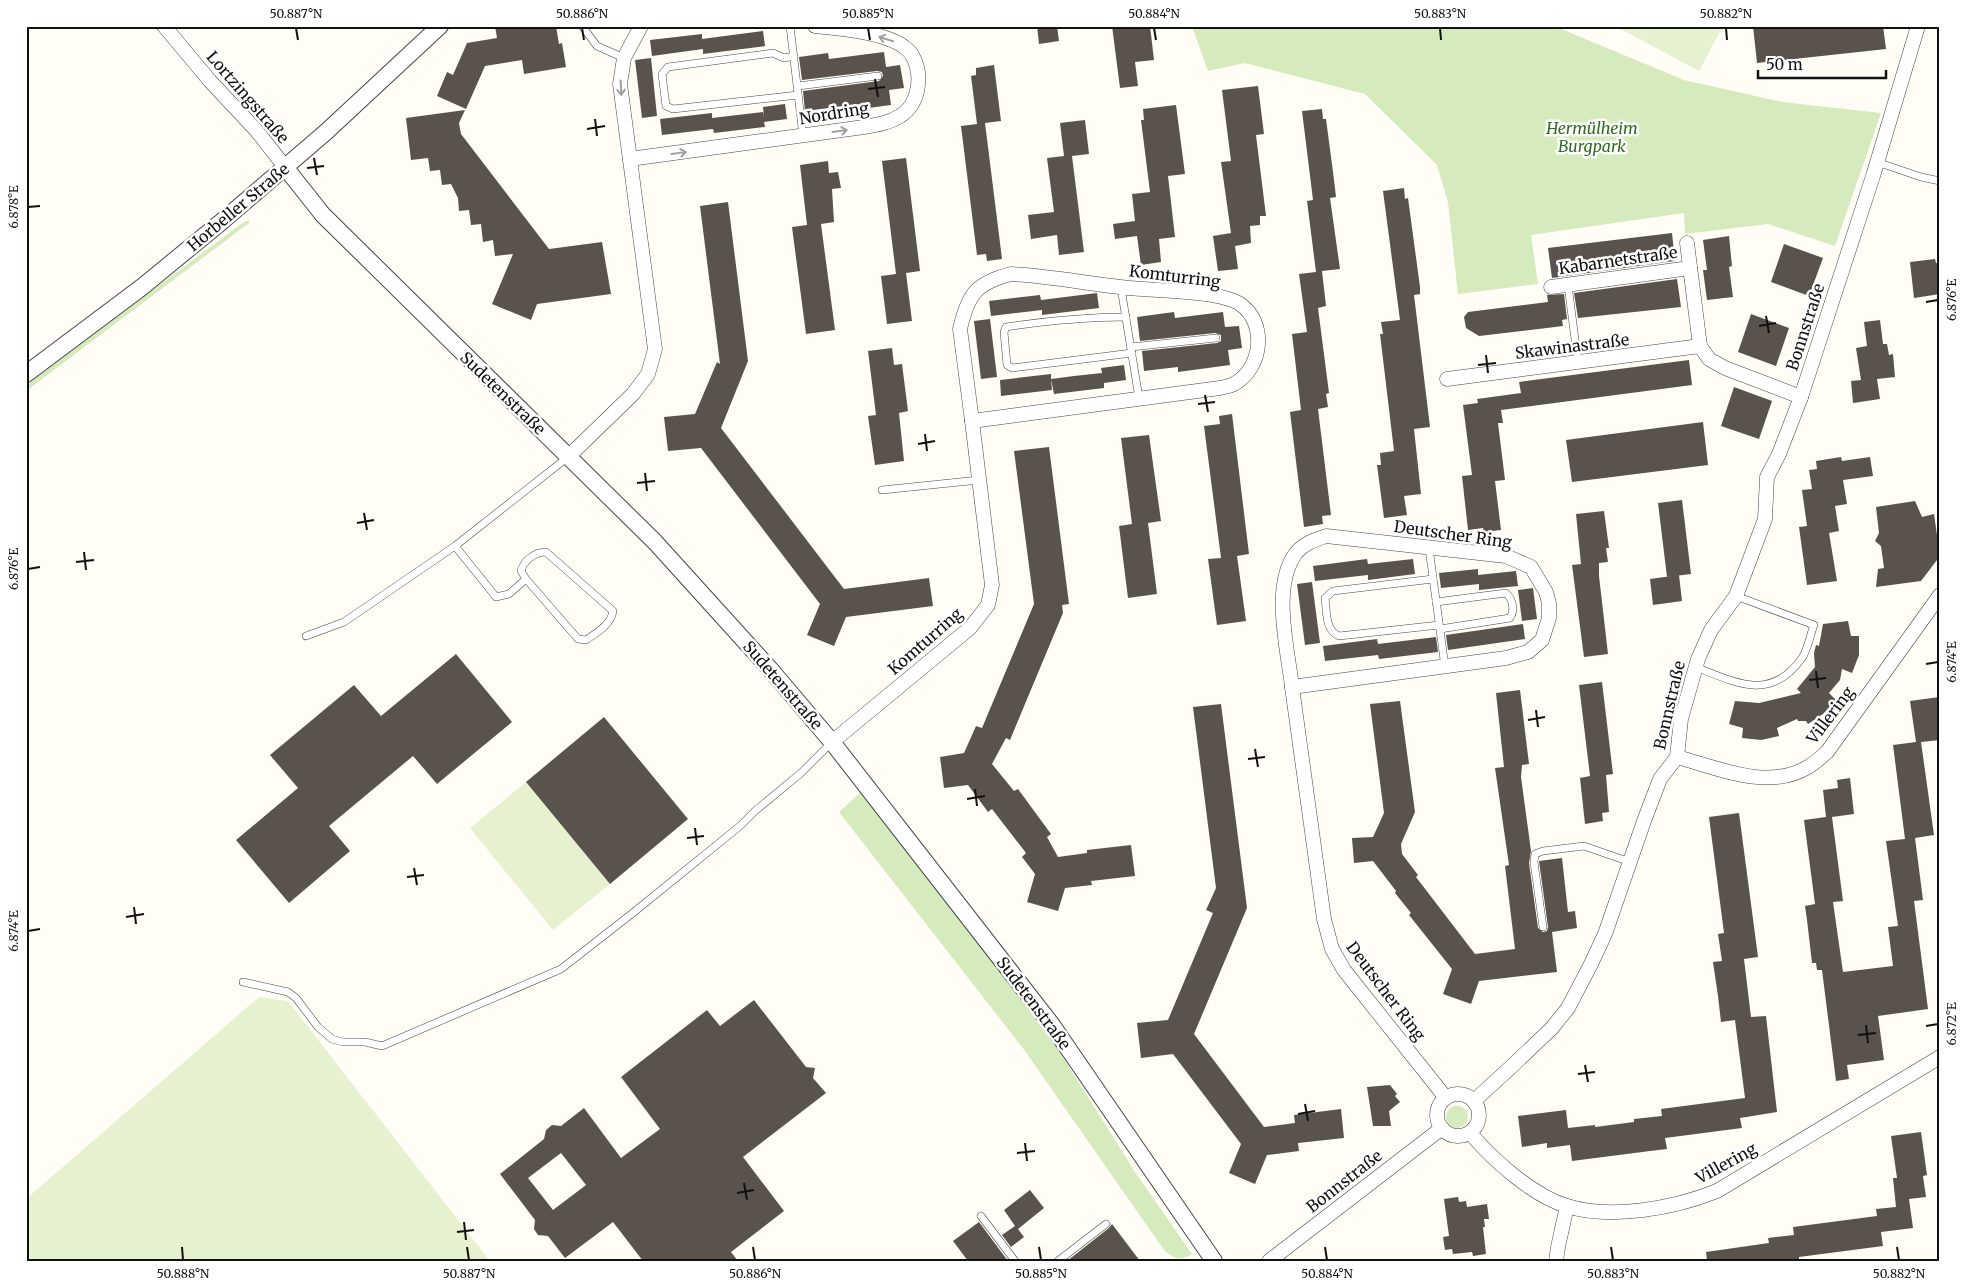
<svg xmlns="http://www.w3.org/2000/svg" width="1966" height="1287" font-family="Merriweather,serif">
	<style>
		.green { fill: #d5ebbd }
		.pitch { fill: #e6f2cf }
		.building { fill: #5a524d; fill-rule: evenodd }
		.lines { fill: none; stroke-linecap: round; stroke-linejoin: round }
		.service-casing { stroke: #444; stroke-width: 8 }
		.minor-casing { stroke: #444; stroke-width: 15 }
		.tertiary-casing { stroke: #444; stroke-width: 18 }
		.service { stroke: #fff; stroke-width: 7 }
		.minor { stroke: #fff; stroke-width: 14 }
		.tertiary { stroke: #fff; stroke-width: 16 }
		.oneway { stroke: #a0a0a0 }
		.ticks { fill: none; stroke: #111; stroke-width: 2 }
		.labels { text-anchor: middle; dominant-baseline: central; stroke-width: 5; stroke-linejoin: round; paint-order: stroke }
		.street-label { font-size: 16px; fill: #111; stroke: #fff }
		.park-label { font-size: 16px; font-style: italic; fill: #2f6b1f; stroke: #fff }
		.neatline { fill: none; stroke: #111; stroke-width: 2 }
		.ticks-label { font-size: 12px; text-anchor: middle; fill: #111 }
	</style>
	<rect width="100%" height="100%" fill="#fffdf5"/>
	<g class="green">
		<path d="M1192,26H1554L1684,80L1782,102L1881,113L1835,246L1768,224L1685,234L1684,213L1531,235L1538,284L1458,294L1448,202L1437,165L1365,94L1245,63L1208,71Z"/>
		<path d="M249,220V223L26,391V385L241,224Z"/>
		<path d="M861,792L972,932L1054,1043L1135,1172L1192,1254C1181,1262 1173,1258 1164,1250L1025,1051L839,812Z"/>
		<circle cx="1457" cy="1117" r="11"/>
	</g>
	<g class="pitch">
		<path d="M1615,26H1723L1699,71Z"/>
		<path d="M526,782L610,884L553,930L470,828Z"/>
		<path d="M259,997L288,1001L490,1261H26V1199Z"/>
	</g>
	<g class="building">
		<path d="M495,26H556L559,44L562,43L566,67L524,74L522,60L485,66L466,109L437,96L447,72L453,75L467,43L497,38Z"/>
		<path d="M1037,26H1057L1059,41L1039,44Z"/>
		<path d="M1112,26H1150L1154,60L1135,62L1138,86L1120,88Z"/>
		<path d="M1753,26H1883L1886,49L1757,63Z"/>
		<path d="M763,31L765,46L703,54V49L652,56L650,40L702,34V39Z"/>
		<path d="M884,52L886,67L900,65L904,88L889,90L891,105L861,109V104L805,111L803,91L879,81L883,76L882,72L877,71L802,80L799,57L828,53L829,59Z"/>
		<path d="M651,58L657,116L642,118L635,60Z"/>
		<path d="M994,65L1001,121L985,123L1002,259L987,261L986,254L977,255L961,126L977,124L971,76L976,75V68Z"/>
		<path d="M1258,86L1264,134L1256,135L1266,216H1260V225L1250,226L1251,243L1235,246L1238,269L1218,271L1213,236L1231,233L1221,162L1231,161L1222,90Z"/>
		<path d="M785,104L787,119L764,122L765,127L714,133L713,129L662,135L660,119L712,113V118L763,112L764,117L763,107Z"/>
		<path d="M1176,105L1185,174L1168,176L1175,237L1159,239L1161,262L1141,265L1137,236L1115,239L1113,224L1135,221L1132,194L1150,192L1141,120H1144L1143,109Z"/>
		<path d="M1322,109L1323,119H1326L1333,172L1336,197L1330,198L1340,269L1322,271L1326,306L1318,308L1329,393L1326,394L1328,407L1318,409L1331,515L1322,516L1323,524L1304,527L1290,412L1301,410L1292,334L1307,332L1299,274L1316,272L1307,201L1313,200L1302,111Z"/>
		<path d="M465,110L459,123L461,134L549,249L602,242L611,294L537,304L531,320L492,304L513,254L495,256L493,240L483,242L481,224L471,225L469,210L459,211L458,198L451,184L442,185L440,170L430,171L428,158L411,160L406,118Z"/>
		<path d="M1085,120L1089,154L1072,156L1084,252L1059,255L1057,235L1031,239L1028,215L1054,212L1047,158L1064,156L1060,123Z"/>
		<path d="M906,158L920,271L906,273L912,321L887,324L881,276L896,274L882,161Z"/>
		<path d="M828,161L829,173L838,172L841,188L832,189L834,222L821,224L835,330L806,334L792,227L807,225L800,165Z"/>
		<path d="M1404,188L1405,199L1408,198L1420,287V294L1414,295L1430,427L1414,429L1421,494L1404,496L1407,515L1384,518L1377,465H1381L1380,453L1394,451L1380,334H1383L1381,322L1400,320L1383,191Z"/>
		<path d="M728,202L748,361L721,428L844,589L929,578L933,606L846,617L834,646L807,635L820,604L701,448L668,451L664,417L695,414L717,362L720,364L700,206Z"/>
		<path d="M1672,233L1675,261L1552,278L1548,248Z"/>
		<path d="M1729,236L1732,266L1729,267L1733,297L1707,300L1703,270H1707L1703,240Z"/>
		<path d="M1784,244L1823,258L1809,296L1771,282Z"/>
		<path d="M1935,259L1936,263H1940V294L1914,298L1910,262Z"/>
		<path d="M1677,279L1681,307L1578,318L1574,293Z"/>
		<path d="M1097,293L1099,308L1042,315V310L991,316L989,301L1040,295L1041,300Z"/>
		<path d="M1564,294L1567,319L1562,320L1563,326L1479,336L1466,328L1464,317L1468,312L1548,302L1547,295Z"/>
		<path d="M1174,312L1175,318L1223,312L1225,327L1239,326L1242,348L1228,350L1230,365L1178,372V367L1144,371L1142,351L1217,343L1221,341V335L1215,333L1140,341L1137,317Z"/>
		<path d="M1751,314L1789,328L1776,366L1738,352Z"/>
		<path d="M990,319L997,377L981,379L974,321Z"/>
		<path d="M1880,320L1883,344H1887L1889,355L1893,354L1895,377L1877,379L1880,399L1853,403L1851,381L1861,380L1856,348L1867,346L1864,322Z"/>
		<path d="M892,348L894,365L902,364L908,411L899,413L904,461L875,465L868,416L876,415L868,351Z"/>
		<path d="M1689,360L1692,385L1501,410L1503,423H1498L1505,480L1495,481L1501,530L1484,532L1483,528L1468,530L1462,476L1472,475L1463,405L1478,403L1477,399L1521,393L1519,382Z"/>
		<path d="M1124,365L1126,380L1104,383V388L1054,394L1051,379L1052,390L1001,396L1000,380L1051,374V379L1074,376L1102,373L1101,368Z"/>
		<path d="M1734,387L1772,401L1759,439L1721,426Z"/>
		<path d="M1232,414L1249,554L1237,556L1246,621L1217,625L1208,559L1221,558L1204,426L1220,424L1219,416Z"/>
		<path d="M1703,422L1708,465L1572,482L1566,440Z"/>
		<path d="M1149,435L1161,521L1148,523L1157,594L1128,598L1119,526L1132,524L1121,438Z"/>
		<path d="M1049,447L1069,604L1062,605L1063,613L1010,740L1006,738L992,764L1014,791L1018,789L1051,834L1047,837L1058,857L1087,853V850L1131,845L1135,876L1091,881L1092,885L1065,888L1058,911L1027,902L1035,874L1022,857L1026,853L992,809L988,812L968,785L944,788L940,757L964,753L976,726L982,728L1034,604L1014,451Z"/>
		<path d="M1841,457L1842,461L1870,457L1873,476L1843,480L1847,504L1835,506L1839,531L1829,533L1837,581L1807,585L1799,527L1807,526L1802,490L1812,489L1809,470L1817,469L1816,461Z"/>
		<path d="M1682,500L1691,574L1667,577L1658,503Z"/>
		<path d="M1915,501L1922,517L1934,514L1940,556L1921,581L1876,587L1878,569L1884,568L1881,546L1875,541L1879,533L1876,507Z"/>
		<path d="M1604,511L1609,548H1606L1608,562L1599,563V576L1608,654L1584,657L1572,565L1581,564L1576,514Z"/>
		<path d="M1367,559L1368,564L1413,559L1415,574L1368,580V575L1315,581L1313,566Z"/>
		<path d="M1478,569V575L1516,571L1518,586L1479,590V584L1441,588L1439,573Z"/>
		<path d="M1679,575L1682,601L1653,605L1650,579Z"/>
		<path d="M1312,582L1320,643L1305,645L1297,584Z"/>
		<path d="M1533,588L1537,619L1522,621L1518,590Z"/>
		<path d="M1848,621L1851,636H1859V655L1852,673L1842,669L1840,680L1829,693L1836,700L1823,714L1808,724L1806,721H1798L1797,719L1777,728L1779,736L1761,740L1742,738L1743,728L1729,724L1735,701L1759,703L1801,693L1797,689L1815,667L1814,653L1816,645L1819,646L1823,624Z"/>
		<path d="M1523,624L1525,639L1448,650L1446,635Z"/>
		<path d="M1436,637L1438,652L1379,659L1378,655L1325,661L1323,646L1377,639L1378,644Z"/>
		<path d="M456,654L512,722L437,784L413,756L329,826L350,851L289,903L236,840L298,788L270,755L354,685L381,716Z"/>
		<path d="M1602,682L1613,774L1606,775L1609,812L1602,813L1603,821L1585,824L1580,778L1590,776L1579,685Z"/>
		<path d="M1520,690L1529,764L1522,765L1521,777L1531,851L1529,863L1538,928L1543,932L1547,931L1548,927L1539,861L1562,858L1568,912L1575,911L1577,928L1552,932L1557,972L1479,981L1471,1004L1443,994L1452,969L1409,915L1411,913L1395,893L1396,891L1373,861L1354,863L1352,838L1373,837L1384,813L1370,704L1400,701L1415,812L1401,844L1402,854L1418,875L1416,877L1475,954L1515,949L1505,866L1509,865L1495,768L1504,767L1496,693Z"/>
		<path d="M1939,697L1940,740L1921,742L1934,835L1915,838L1923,900L1914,901L1928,1009L1878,1016L1884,1060L1847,1065L1849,1079L1836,1081L1822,970H1817L1816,963H1812L1807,920L1805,906L1815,904L1804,820L1826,817L1823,790L1838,788L1837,780L1850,778L1854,814L1832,817L1843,901L1833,902L1843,972L1893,966L1888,927L1898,926L1886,841L1905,839L1893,745L1916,742L1910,701Z"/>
		<path d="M1221,704L1247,908L1194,1034L1264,1127L1295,1123L1294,1115L1341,1109L1344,1138L1298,1143L1299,1151L1267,1155L1255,1184L1229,1173L1241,1144L1173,1054L1141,1058L1137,1023L1168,1020L1213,913L1206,910L1216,888L1193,707Z"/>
		<path d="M604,717L688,819L610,884L526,782Z"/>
		<path d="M1739,813L1758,957L1744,959L1751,1017L1766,1016L1777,1112L1740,1118L1742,1128L1665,1138L1667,1149L1650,1151L1572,1161L1570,1145L1547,1148V1143L1522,1147L1518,1116L1566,1110L1568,1128L1595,1125V1127L1634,1122V1119L1662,1116L1661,1109L1745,1098L1735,1020L1721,1022L1718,996L1713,962L1722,961L1718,934L1724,933L1709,817Z"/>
		<path d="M754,1000L806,1067L815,1068L813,1078L826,1093L743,1157L784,1211L731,1252L738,1261H643L613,1222L565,1258L548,1236L538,1235L534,1229L535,1220L500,1174L544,1139L546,1130L552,1125L561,1126L584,1108L621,1158L660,1129L621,1077L707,1010L720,1026ZM561,1153L586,1185L553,1210L528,1178Z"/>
		<path d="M1390,1085L1397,1094L1395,1096L1400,1102L1389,1111L1391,1126H1373L1367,1087Z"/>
		<path d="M1921,1132L1927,1175L1923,1176L1926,1197L1909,1199L1913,1228L1881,1232L1883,1246L1799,1257V1261H1707L1706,1252L1769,1243L1768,1238L1794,1235L1793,1227L1877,1216L1876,1209L1896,1207L1893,1178H1897L1891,1136Z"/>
		<path d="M1030,1190L1044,1208L1018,1229L1024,1237L1011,1247L1002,1235L1015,1226L1004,1210Z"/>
		<path d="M1458,1197L1459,1202L1466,1201L1467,1207L1487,1204L1489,1219H1484L1485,1227H1483L1486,1254L1473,1256L1472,1252L1453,1254L1452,1249L1445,1250L1443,1237L1449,1236L1444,1199Z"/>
		<path d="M979,1222L1008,1261H968L953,1241Z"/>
		<path d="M1112,1224L1140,1261H1067L1109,1228Z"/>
	</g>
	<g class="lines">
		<defs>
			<g id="service">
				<path d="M582,26L597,46L624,58"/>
				<path d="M790,26L803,136"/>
				<path d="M794,56L784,58L773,53L668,67L662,74L666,106L673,109L798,95"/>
				<path d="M798,86L878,76"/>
				<path d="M1877,162L1921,177L1940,181"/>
				<path d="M1568,285L1578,363"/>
				<path d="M1121,288L1139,398"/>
				<path d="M1126,317C1086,317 1046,321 1006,327L1004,332L1007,365L1012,368L1132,353"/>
				<path d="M1131,347L1216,338"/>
				<path d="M882,490L979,480"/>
				<path d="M455,546L496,597L509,594L526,579L521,571C524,560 535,552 546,552L613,611C611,625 596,633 586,640L578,639L526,579"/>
				<path d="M1429,548L1445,667"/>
				<path d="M1433,579L1333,591L1325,598C1327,613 1325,630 1339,636L1439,625"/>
				<path d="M1436,602L1506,593C1513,600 1515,610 1510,618L1440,629"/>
				<path d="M306,636L344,622L455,546L568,457"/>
				<path d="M1696,667C1736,683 1771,702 1802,658C1808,649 1810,635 1814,625L1736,596"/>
				<path d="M1543,927L1534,862L1535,854L1543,851L1584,846L1630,862"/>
				<path d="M243,982L288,992L296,998L318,1027L332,1039L343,1042H365L382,1046L561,969L634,912L740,826L755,811L801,773L832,742"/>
				<path d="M981,1216L1015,1261"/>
				<path d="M1058,1261L1106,1224"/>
			</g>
			<g id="minor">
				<path d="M164,26L210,81L256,130L285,167"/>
				<path d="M630,159L864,127C876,125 889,123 900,116C920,104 923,74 912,55C910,51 902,45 898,43C875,31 840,29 815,26"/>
				<path d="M1687,243L1700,346L1709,359L1725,368L1801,397"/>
				<path d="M1011,274C1048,276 1084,283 1120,287C1148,291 1219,290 1240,304C1267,322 1263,368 1234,384C1230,386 1224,387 1220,388L972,421L960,329C968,294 976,283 1011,274Z"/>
				<path d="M1551,287L1690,268"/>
				<path d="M1447,379L1700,346"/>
				<path d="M569,456L633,394L648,374L655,349L620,84L624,58L641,26"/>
				<path d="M1326,536L1506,556L1531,567L1546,592L1549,603V618L1542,640L1528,652L1506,658L1292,687C1288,650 1271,586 1296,553C1304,543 1315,540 1326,536Z"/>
				<path d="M1292,687L1324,919L1332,949L1344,970L1446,1098"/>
				<path d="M832,742L970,628L988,605L992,585L972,421"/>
				<path d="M1677,757C1718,768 1768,791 1808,767C1815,763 1821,757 1827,752L1940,595"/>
				<circle cx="1458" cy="1115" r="21"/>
				<path d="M1474,1101L1511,1067L1552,1028L1568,1008L1591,964L1605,934L1644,821L1660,779L1677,757L1681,719L1698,659L1711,630L1736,596L1765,519L1767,477L1779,454L1801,397L1873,176L1918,26"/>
				<path d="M1470,1133C1493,1160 1533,1196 1567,1206C1611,1220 1675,1208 1717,1191L1940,1057"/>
				<path d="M1269,1261L1442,1128"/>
				<path d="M1556,1261L1558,1247L1567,1206"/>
			</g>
			<g id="tertiary">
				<path d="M285,167L323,215L655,542L770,669L832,742L1052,1025L1214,1261"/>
				<path d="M26,374L142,287L220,223L326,132L440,26"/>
			</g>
		</defs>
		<use href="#service" class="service-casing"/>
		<use href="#minor" class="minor-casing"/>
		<use href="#tertiary" class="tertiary-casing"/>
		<use href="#service" class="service"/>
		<use href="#minor" class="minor"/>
		<use href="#tertiary" class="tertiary"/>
	</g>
	<defs><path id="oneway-shaft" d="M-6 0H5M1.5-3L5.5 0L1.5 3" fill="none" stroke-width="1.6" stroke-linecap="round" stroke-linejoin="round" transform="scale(1.25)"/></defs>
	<g class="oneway">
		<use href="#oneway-shaft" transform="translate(886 39) rotate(-163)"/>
		<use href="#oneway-shaft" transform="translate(621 88) rotate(87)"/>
		<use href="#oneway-shaft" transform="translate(840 131) rotate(-8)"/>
		<use href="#oneway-shaft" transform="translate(679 153) rotate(-8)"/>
	</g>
	<path class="ticks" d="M296,28L298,40M582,28L584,40M868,28L870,40M1154,28L1156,40M1440,28L1441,40M1726,28L1727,40M875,79L878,97M868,89L885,87M595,119L597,136M587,129L605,126M314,158L317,175M307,168L324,166M28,207L40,206M1926,302L1938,300M1766,316L1769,333M1759,326L1776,323M1486,355L1488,373M1478,365L1496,363M1205,395L1208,412M1198,404L1215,402M925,434L927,451M918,444L935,441M645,473L647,491M637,483L655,481M364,513L367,530M357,523L374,520M84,552L86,570M76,562L94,560M28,569L40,567M1926,664L1938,662M1816,671L1818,688M1809,680L1826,678M1536,710L1538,727M1528,720L1545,717M1255,749L1258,767M1248,759L1265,757M975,789L977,806M967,799L985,796M695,828L697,845M687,838L704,836M414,868L417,885M407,877L424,875M134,907L136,924M126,917L144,914M28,931L40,929M1866,1025L1868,1043M1926,1026L1938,1024M1858,1035L1876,1033M1585,1065L1588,1082M1578,1074L1595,1072M1305,1104L1308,1121M1298,1114L1315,1111M1025,1143L1027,1161M1017,1153L1035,1151M744,1183L747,1200M737,1193L754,1190M464,1222L466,1240M457,1232L474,1230M182,1247L183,1260M467,1247L469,1260M753,1247L755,1260M1039,1247L1041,1260M1325,1247L1327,1260M1611,1247L1613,1260M1897,1247L1899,1260"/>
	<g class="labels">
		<g class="street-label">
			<text transform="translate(248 97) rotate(49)">Lortzingstraße</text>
			<text transform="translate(834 113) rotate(-9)">Nordring</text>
			<text transform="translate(238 207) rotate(-40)">Horbeller Straße</text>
			<text transform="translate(1618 260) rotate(-8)">Kabarnetstraße</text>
			<text transform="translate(1175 276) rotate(7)">Komturring</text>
			<text transform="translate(1805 327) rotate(-72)">Bonnstraße</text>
			<text transform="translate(1572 346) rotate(-7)">Skawinastraße</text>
			<text transform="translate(503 393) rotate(44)">Sudetenstraße</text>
			<text transform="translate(1453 534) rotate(8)">Deutscher Ring</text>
			<text transform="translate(925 641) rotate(-41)">Komturring</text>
			<text transform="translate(783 685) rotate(49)">Sudetenstraße</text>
			<text transform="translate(1669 705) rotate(-77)">Bonnstraße</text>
			<text transform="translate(1830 715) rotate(-53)">Villering</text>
			<text transform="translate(1386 991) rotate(53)">Deutscher Ring</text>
			<text transform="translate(1034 1003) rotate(53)">Sudetenstraße</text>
			<text transform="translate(1726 1163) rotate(-29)">Villering</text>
			<text transform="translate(1344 1181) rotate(-38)">Bonnstraße</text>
		</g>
		<g class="park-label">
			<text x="1592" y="128">Hermülheim<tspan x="1592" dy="18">Burgpark</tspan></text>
		</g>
	</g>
	<rect width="1966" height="1287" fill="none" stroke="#ffffff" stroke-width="55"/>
	<path d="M1758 70v8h128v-8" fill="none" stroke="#111111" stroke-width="2.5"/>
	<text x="1766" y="70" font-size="15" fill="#111111" stroke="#ffffff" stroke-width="4" paint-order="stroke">50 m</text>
	<rect x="28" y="28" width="1910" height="1232" class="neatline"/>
	<g class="ticks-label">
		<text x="296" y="18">50.887°N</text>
		<text x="582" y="18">50.886°N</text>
		<text x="868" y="18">50.885°N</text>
		<text x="1154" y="18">50.884°N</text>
		<text x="1440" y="18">50.883°N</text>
		<text x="1726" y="18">50.882°N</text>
		<text transform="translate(14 207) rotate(-90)" y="4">6.878°E</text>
		<text transform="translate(1952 300) rotate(-90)" y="4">6.876°E</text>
		<text transform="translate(14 569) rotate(-90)" y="4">6.876°E</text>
		<text transform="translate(1952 662) rotate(-90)" y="4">6.874°E</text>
		<text transform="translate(14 931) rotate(-90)" y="4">6.874°E</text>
		<text transform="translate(1952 1024) rotate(-90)" y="4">6.872°E</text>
		<text x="183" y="1278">50.888°N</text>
		<text x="469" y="1278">50.887°N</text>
		<text x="755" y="1278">50.886°N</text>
		<text x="1041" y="1278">50.885°N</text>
		<text x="1327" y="1278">50.884°N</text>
		<text x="1613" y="1278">50.883°N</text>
		<text x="1899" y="1278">50.882°N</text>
	</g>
</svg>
